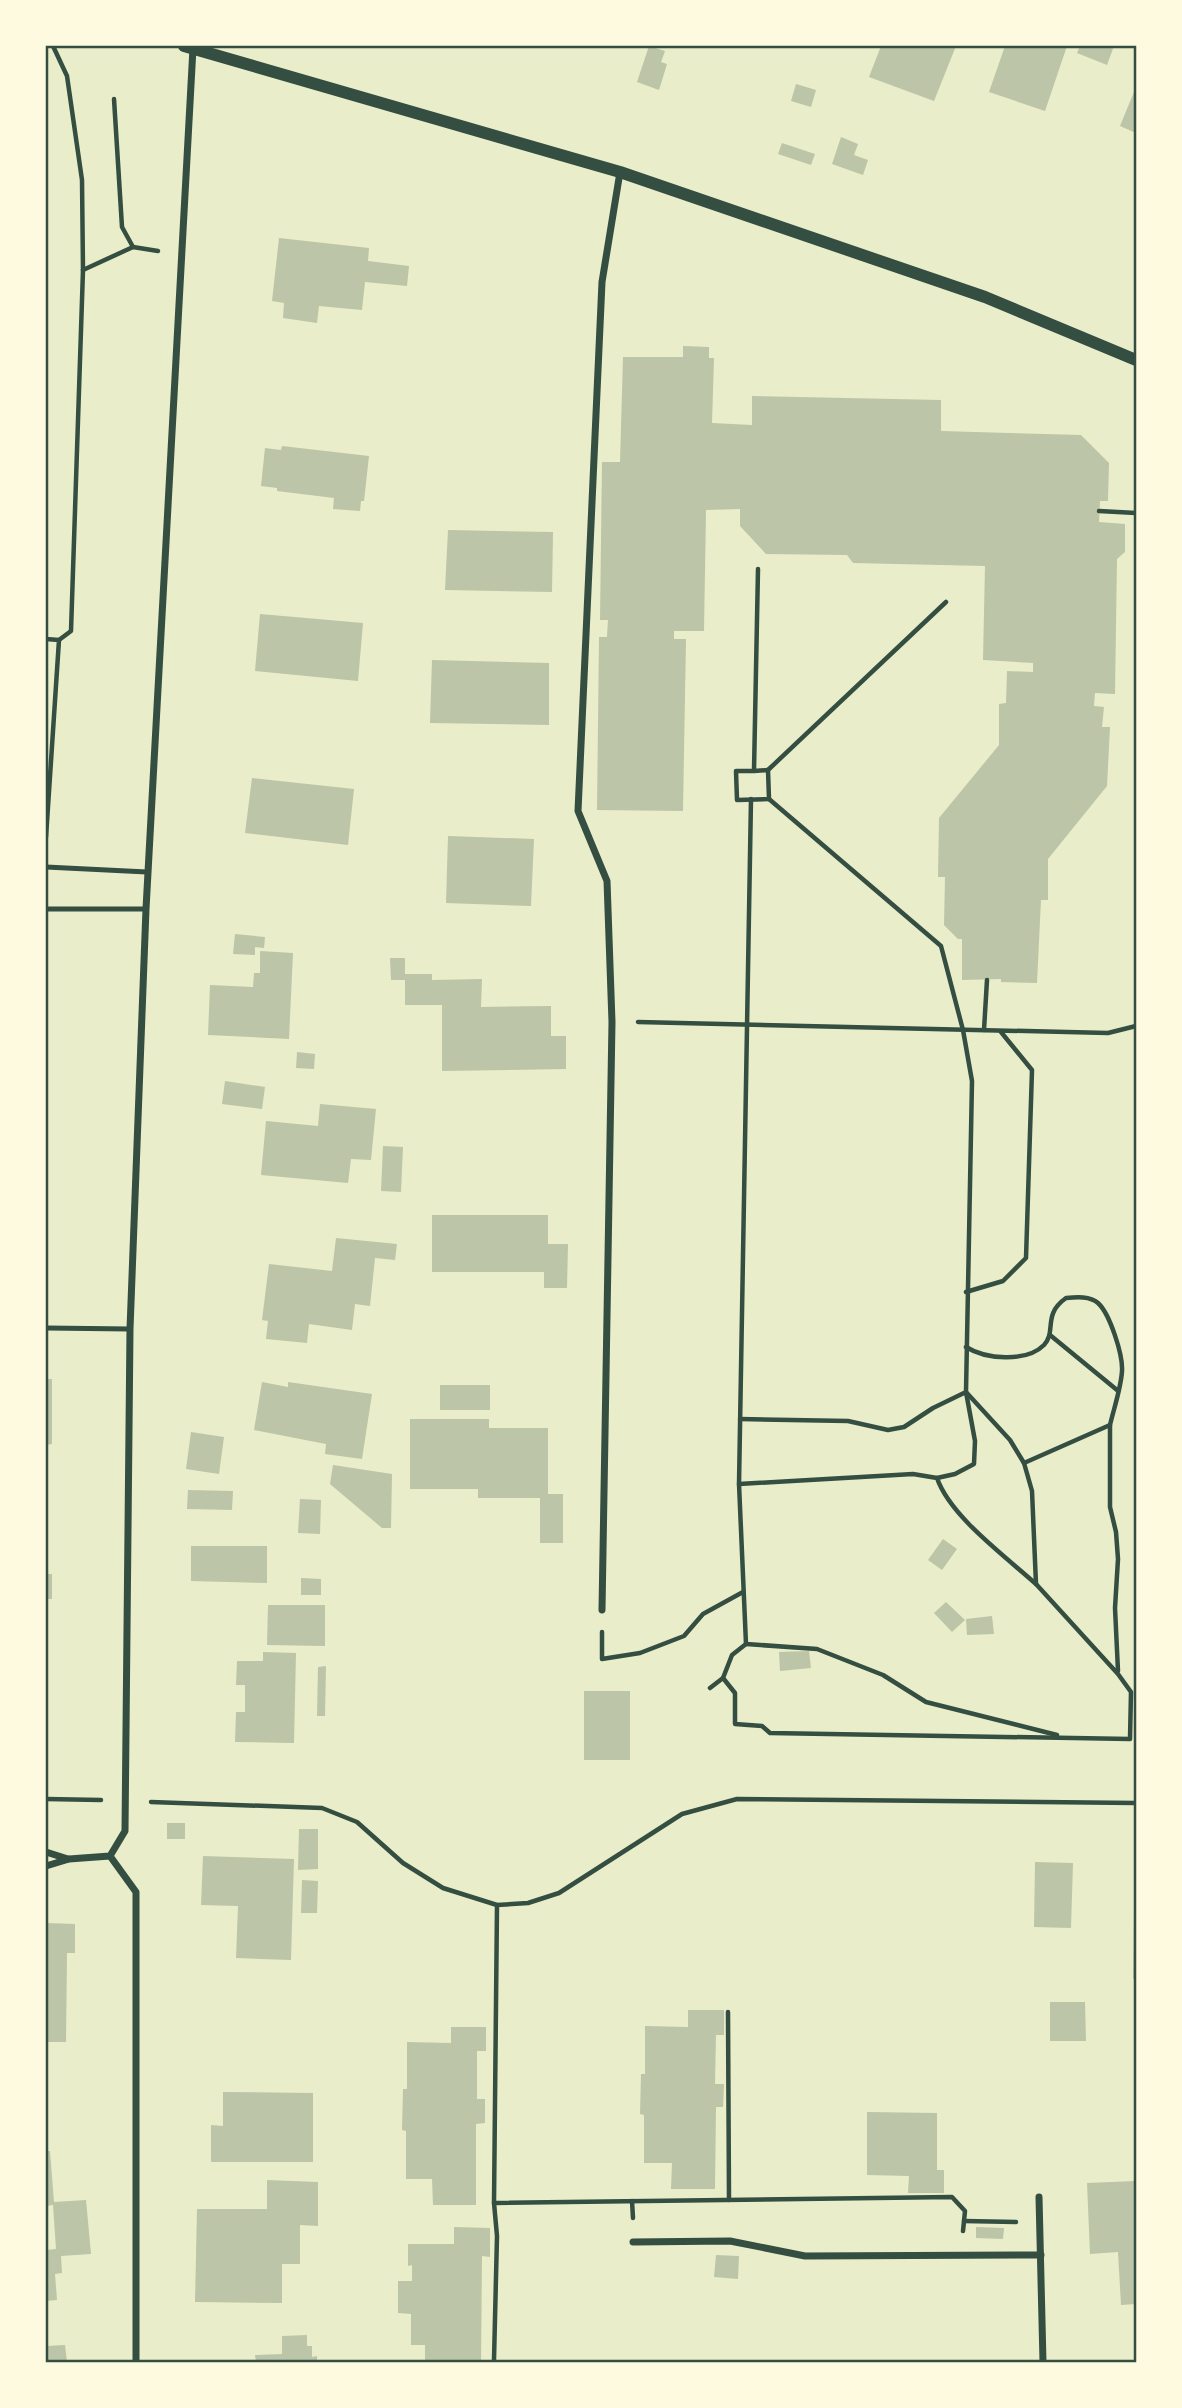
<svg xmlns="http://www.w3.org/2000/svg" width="1182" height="2408" font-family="'Libre Baskerville',serif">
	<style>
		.building { fill: #bcc5a7 }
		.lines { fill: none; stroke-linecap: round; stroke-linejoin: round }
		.path { stroke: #344e41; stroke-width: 4.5 }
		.service { stroke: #344e41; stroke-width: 5 }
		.minor { stroke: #344e41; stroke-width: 7 }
		.tertiary { stroke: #344e41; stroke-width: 12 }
		.neatline { fill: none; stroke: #344e41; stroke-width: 2.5 }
	</style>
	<rect width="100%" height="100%" fill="#e9edc9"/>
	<g class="building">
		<path d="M649,46L665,51L661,62L667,64L659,90L637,82Z"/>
		<path d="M881,46H956L934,101L869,77Z"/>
		<path d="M1005,46H1067L1045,111L989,92Z"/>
		<path d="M1080,46H1114L1107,65L1077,53Z"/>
		<path d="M796,84L816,90L811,107L791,101Z"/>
		<path d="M1136,87V133L1120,126Z"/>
		<path d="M841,137L858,144L854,155L868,160L863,175L832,164Z"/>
		<path d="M782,143L815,154L811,165L778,154Z"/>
		<path d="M279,238L369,248L368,261L409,266L407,286L365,282L362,310L319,306L317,323L283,318L284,303L272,301Z"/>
		<path d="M683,346L709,347V358H714L712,423L752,425V396L941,400V431L1081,435L1109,463L1108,501H1100L1099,522L1125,524V552L1117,559L1115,694L1095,693L1094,706L1104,707L1102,727H1110L1107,786L1048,859V900H1041L1037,983L1001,982V979L962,980V939H958L944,925L945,877H938L939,818L999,745V704L1006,703L1007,671L1033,672V663L983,660L985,566L853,563L847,555L766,554L740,526V509L706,510L704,631H674V639H686L683,811L597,810L599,637H607L608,620H600L602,462H620L623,357H683Z"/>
		<path d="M282,446L369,456L364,501H361L360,511L333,509L334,498L277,491V488L261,486L265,448L281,450Z"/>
		<path d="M448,530L553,532L552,592L445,590Z"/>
		<path d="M260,614L363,623L358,681L255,671Z"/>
		<path d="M432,660L549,663V725L430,723Z"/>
		<path d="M252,778L354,789L348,845L245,833Z"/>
		<path d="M448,836L534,839L531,906L446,903Z"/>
		<path d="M235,934L265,937L264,948L255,947V955L233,954Z"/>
		<path d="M260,951L293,953L289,1039L208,1035L210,985L253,987L254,973H260Z"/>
		<path d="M390,958H405V974H432V980L482,979L481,1007L551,1006V1036H566V1069L442,1071V1005H405V980H391Z"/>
		<path d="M297,1052L315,1054L314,1069L296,1068Z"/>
		<path d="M225,1081L265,1087L262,1109L222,1104Z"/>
		<path d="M320,1104L376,1109L371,1160L351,1159L348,1183L261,1175L266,1121L318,1126Z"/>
		<path d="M383,1146L403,1147L401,1192L381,1191Z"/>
		<path d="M432,1215H548V1244H568L567,1288H544V1272H432Z"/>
		<path d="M336,1238L397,1244L395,1260L375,1258L370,1306L355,1304L352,1330L309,1324L307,1343L266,1339L268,1321L262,1320L269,1264L332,1271Z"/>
		<path d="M46,1379H52V1444L46,1445Z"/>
		<path d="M262,1382L288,1387V1382L372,1394L362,1459L325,1454L326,1444L254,1430Z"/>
		<rect x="440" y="1385" width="50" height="25"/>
		<path d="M410,1419H489V1428H548V1494H563V1543H540V1498H478V1489H410Z"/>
		<path d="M191,1432L224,1437L219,1474L186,1469Z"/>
		<path d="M333,1465L392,1474L391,1528H382L330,1484Z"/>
		<path d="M188,1490L233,1491L232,1510L187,1509Z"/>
		<path d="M300,1499L321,1500L320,1534L298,1533Z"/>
		<path d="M943,1539L957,1549L942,1570L928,1560Z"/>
		<path d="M191,1546H267V1583L191,1581Z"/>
		<rect x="46" y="1574" width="6" height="25"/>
		<path d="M301,1578L321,1579V1595H301Z"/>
		<path d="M946,1602L965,1620L952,1632L934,1613Z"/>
		<path d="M268,1605H325V1646L267,1645Z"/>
		<path d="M992,1616L994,1634L967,1635L966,1619Z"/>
		<path d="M809,1651L811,1668L780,1671L779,1652Z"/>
		<path d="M263,1652L296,1653L294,1743L235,1742L236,1712H245V1685H236L237,1661H263Z"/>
		<path d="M326,1666L325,1716H317L318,1667Z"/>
		<rect x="584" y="1691" width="46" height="69"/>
		<rect x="167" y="1823" width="18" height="16"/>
		<path d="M299,1829H318V1869L298,1870Z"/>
		<path d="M203,1856L294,1859L291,1960L236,1958L238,1906L201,1905Z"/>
		<path d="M1035,1862L1073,1863L1071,1928L1034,1927Z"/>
		<path d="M302,1880L318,1881L317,1913H301Z"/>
		<path d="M1134,1906H1136V1979H1133Z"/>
		<path d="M46,1923L75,1924V1953H67L66,2042H46Z"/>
		<path d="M1050,2002H1085L1086,2041H1050Z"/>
		<path d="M688,2010H724V2035H716L715,2084H724L723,2107H716L715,2189H671L672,2163H644V2115L640,2114L641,2074H645V2026L688,2027Z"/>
		<path d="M451,2027H486V2051H477V2099H485V2123L476,2124V2205H433L432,2179H406V2131L402,2130L403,2089H407V2042L451,2043Z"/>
		<path d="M223,2092L313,2093V2162H211V2125L223,2126Z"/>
		<path d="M867,2112L937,2113V2170H944V2193H908L909,2176L867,2175Z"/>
		<path d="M46,2151H50L54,2202L86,2200L91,2254L61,2256L62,2273L55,2274L57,2300L46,2301V2250L56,2249L53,2205L46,2206Z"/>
		<path d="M267,2180L318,2182V2226L300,2225V2264H282V2303L195,2302L197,2209H267Z"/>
		<path d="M1136,2181V2304L1121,2305L1118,2252L1090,2254L1087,2183Z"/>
		<path d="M454,2227L490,2228V2257L482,2256L481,2362H425V2345H411V2314L398,2313V2281H412V2265L408,2266V2244H454Z"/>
		<path d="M976,2227L1004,2228L1003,2239L976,2238Z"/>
		<path d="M716,2255L739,2256L738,2279L714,2277Z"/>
		<path d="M307,2335V2346H312V2357L317,2356V2362H256L255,2355L282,2354V2336Z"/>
		<path d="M65,2345L67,2362H46V2346Z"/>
	</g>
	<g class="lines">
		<g class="path">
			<path d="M53,46L67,76L82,180L83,270L71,631L59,640"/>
			<path d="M114,99L122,227L133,247"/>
			<path d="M83,270L133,247L158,251"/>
			<path d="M1099,511L1136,513"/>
			<path d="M46,639L59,640L46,837"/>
			<path d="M768,770L946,602"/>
			<path d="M754,771H736L737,800L769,799L768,770L754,771L758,569"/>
			<path d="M638,1022L1108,1033L1136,1026"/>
			<path d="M984,1030L987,980"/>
			<path d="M966,1292L1003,1281L1026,1258L1032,1070L1001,1032"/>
			<path d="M1050,1335L1117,1390"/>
			<path d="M966,1347C985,1359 1026,1363 1044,1345C1057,1331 1042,1315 1066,1298C1077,1297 1090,1296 1098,1303C1110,1314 1123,1355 1122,1371C1121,1388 1114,1408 1110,1425L1024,1463"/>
			<path d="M740,1419L848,1421L888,1430L904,1427L933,1408L966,1392L975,1441L974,1464L955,1474L937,1478"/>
			<path d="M1110,1425V1507L1116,1532L1118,1559L1115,1608L1118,1671"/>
			<path d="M739,1484L913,1474L937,1478C950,1516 1005,1556 1036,1584"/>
			<path d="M602,1632V1659L640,1653L684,1636L703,1614L743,1592"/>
			<path d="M746,1644L817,1649L883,1675L926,1702L1057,1735"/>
			<path d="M723,1678L735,1693V1724L762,1726L770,1733L1130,1739L1131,1692L1118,1674L1036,1584L1032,1491L1024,1463L1010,1440L966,1392L972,1081L963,1030L941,946L769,799"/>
			<path d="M710,1688L723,1678L732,1655L746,1644L739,1484L751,799"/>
			<path d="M46,1799L101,1800"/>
			<path d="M151,1802L322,1808L357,1822L403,1863L443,1888L497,1905L528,1903L559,1893L682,1814L737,1799L1136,1803"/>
			<path d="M728,2012L729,2200"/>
			<path d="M632,2201L633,2218"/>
			<path d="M494,2203L952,2197L965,2211L963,2231"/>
			<path d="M964,2221L1016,2222"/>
			<path d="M494,2360L497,2236L494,2203L497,1905"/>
		</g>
		<g class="service">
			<path d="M46,867L147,872"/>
			<path d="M46,909H146"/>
			<path d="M46,1328L130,1329"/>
		</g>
		<g class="minor">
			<path d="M602,1610L612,1022L607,881L578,811L602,282L620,172"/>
			<path d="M46,1852L68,1859"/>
			<path d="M110,1856L136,1892V2362"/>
			<path d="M46,1866L69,1859L110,1856L125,1831L130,1329L146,909L193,48"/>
			<path d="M1039,2197L1043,2362"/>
			<path d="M633,2242L730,2241L805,2256L1041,2255"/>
		</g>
		<path class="tertiary" d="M184,46L620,172L985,297L1136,360"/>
	</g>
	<rect width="1182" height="2408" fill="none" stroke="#fefae0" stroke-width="94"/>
	<rect x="47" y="47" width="1088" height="2314" class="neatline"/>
</svg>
